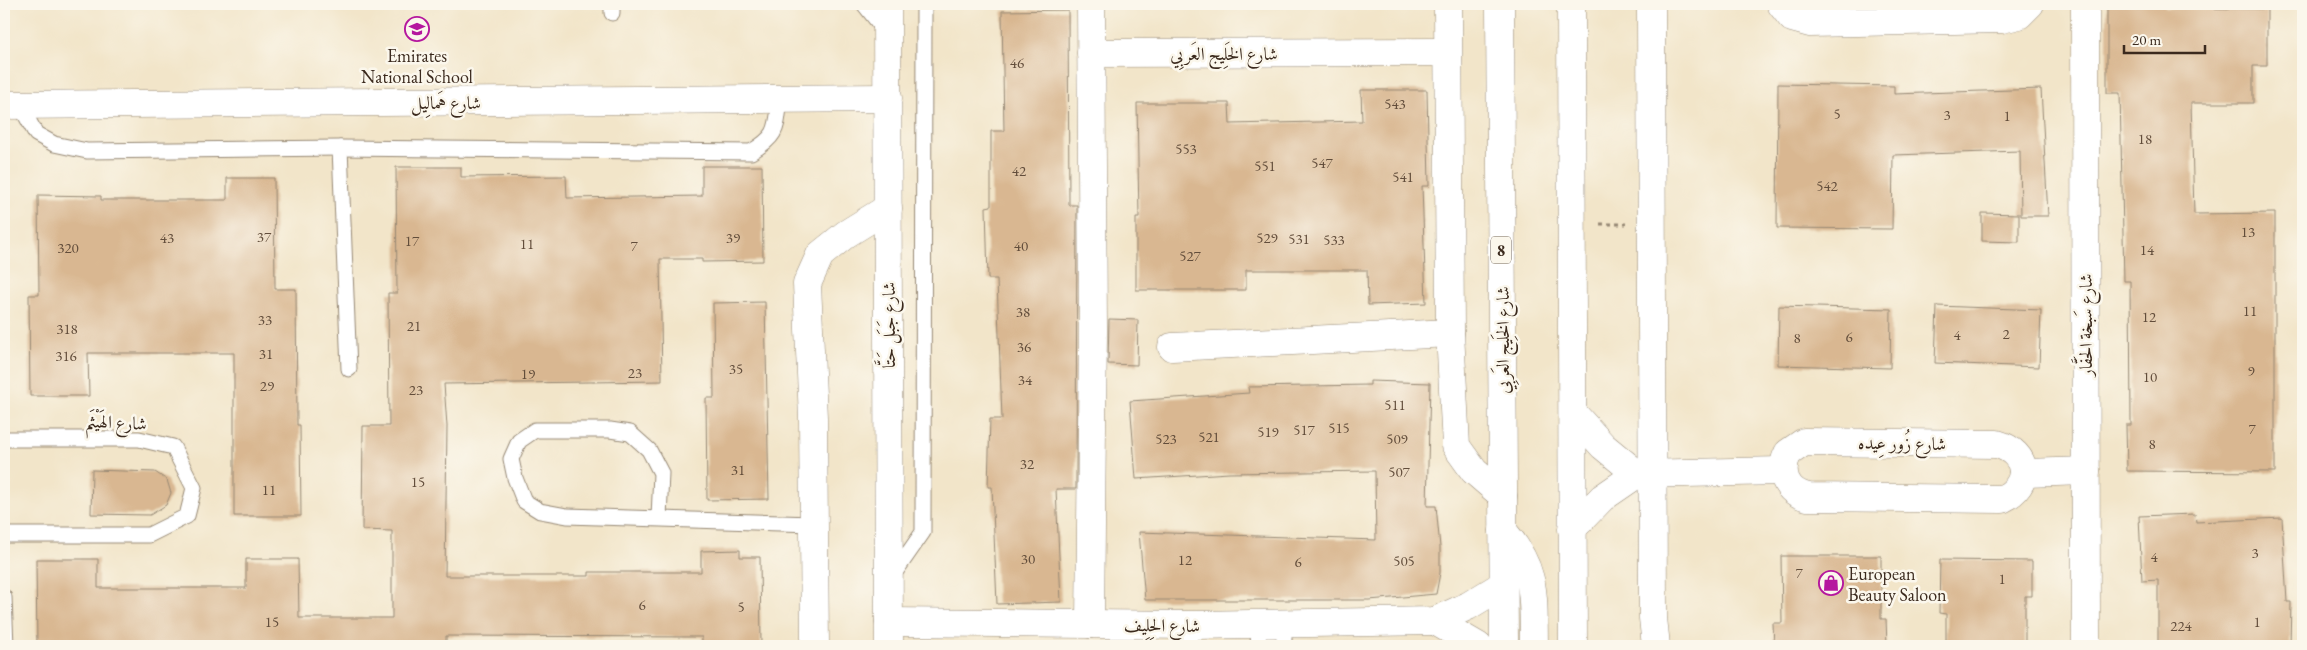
<svg xmlns="http://www.w3.org/2000/svg" width="2307" height="650" font-family="'EB Garamond',Amiri,serif">
	<style>
		.building { fill: #d9b791 }
		.lines { fill: none; stroke-linecap: round; stroke-linejoin: round }
		.lane-casing { stroke: #968874; stroke-width: 17 }
		.street-casing { stroke: #968874; stroke-width: 29 }
		.highway-casing { stroke: #968874; stroke-width: 29 }
		.path { stroke: #968874; stroke-width: 3; stroke-dasharray: 4 4; stroke-linecap: butt }
		.lane { stroke: #fff; stroke-width: 15 }
		.street { stroke: #fff; stroke-width: 28 }
		.highway { stroke: #fff; stroke-width: 28 }
		.labels { text-anchor: middle; dominant-baseline: central; stroke-width: 5; stroke-linejoin: round; paint-order: stroke }
		.number-label { font-size: 15px; fill: #624d3b }
		.shield { fill: #fbf7ec; stroke: #75685c; stroke-width: 1 }
		.shield-label { font-size: 16px; font-weight: bold; fill: #3b2a1e }
		.street-label { font-size: 18px; fill: #3b2a1e; stroke: #fbf7ec }
		.poi-label { font-size: 18px; fill: #3b2a1e; stroke: #fbf7ec }
	</style>
	<rect width="100%" height="100%" fill="#fbf7ec"/>
	<filter id="ink" filterUnits="userSpaceOnUse"><feTurbulence type="fractalNoise" baseFrequency=".02" numOctaves="2"/><feDisplacementMap in="SourceGraphic" scale="10" xChannelSelector="R" yChannelSelector="G"/><feConvolveMatrix kernelMatrix="1 2 1 2 8 2 1 2 1" color-interpolation-filters="sRGB"/></filter>
	<filter id="wash" filterUnits="userSpaceOnUse"><feTurbulence type="fractalNoise" baseFrequency=".0096" numOctaves="4" result="noise"/><feDisplacementMap in="SourceGraphic" scale="20" xChannelSelector="R" yChannelSelector="G"/><feGaussianBlur stdDeviation="1.12" result="paint"/><feColorMatrix in="noise" values="0 0 0 0 0 0 0 0 0 0 0 0 0 0 0 0 0 1.4 0 .05"/><feComposite in="paint" operator="in"/></filter>
	<g filter="url(#wash)">
		<rect width="100%" height="100%" fill="#f2e5c9"/>
		<g id="blocks">
			<g class="building">
				<path d="M2107,4H2165V8L2267,9V66H2253V103H2191L2194,214L2275,213V472L2127,471L2126,425H2131L2130,281H2124L2120,93H2107Z"/>
				<path d="M1068,10L1069,205H1077L1076,489H1056L1061,602L997,604L992,487H988L990,419H1002L997,279H988L986,207L991,206V131H1004L1002,11Z"/>
				<path d="M1778,84L1894,86V94L2041,89L2048,216H2021L2020,151L1893,155L1892,229L1777,228Z"/>
				<path d="M1361,90H1427L1429,186H1422L1426,303L1368,305L1367,270H1246V290H1136V218H1139L1137,103H1229L1230,124L1362,121Z"/>
				<path d="M702,166H762L763,261L702,262V259H660L662,381L444,384L447,426L445,576H589V572H701V551L740,550V557H760L761,646H702V637L446,636V646H37L36,559H98V588H246V559H298L299,618H392V531L362,530L363,426H389L388,293H397L396,167H461V177L566,176L567,198L702,196Z"/>
				<path d="M227,178H274L275,289H296L297,425H300L301,516H234V353H88L89,396H30L29,295H39L38,195L101,196V200H227Z"/>
				<path d="M1982,213L2019,214V242L1982,241Z"/>
				<path d="M765,302L769,499L707,500L706,398H714L713,303Z"/>
				<path d="M1779,306L1891,309L1890,368L1778,365Z"/>
				<path d="M1937,306L2041,310L2039,367L1935,363Z"/>
				<path d="M1109,319L1138,320L1137,365L1108,364Z"/>
				<path d="M1370,381L1430,383L1427,506H1436L1440,547V573L1436,594L1369,600H1145L1139,532L1376,540L1375,471L1229,473L1136,479L1130,401L1249,393L1248,387L1370,385Z"/>
				<path d="M92,470L155,472L167,480L171,493L166,505L150,515L91,514Z"/>
				<path d="M2195,514L2196,522L2282,518L2287,602H2291L2290,646H2158V580L2142,581L2139,516Z"/>
				<path d="M1781,556H1881V619H1886L1887,646H1774L1773,623H1782Z"/>
				<path d="M1940,560L2032,561V596H2025V646H1946V614L1939,613Z"/>
			</g>
		</g>
	</g>
	<g filter="url(#ink)">
		<use href="#blocks" fill-opacity="0" stroke="#968874" stroke-width="1"/>
		<g class="lines">
			<defs>
				<g id="lane">
					<path d="M864,4L886,32"/>
					<path d="M612,13V4"/>
					<path d="M20,105L36,134L54,144L87,151L340,148L751,152C779,135 776,129 780,99"/>
					<path d="M340,148L349,369"/>
					<path d="M4,439H139L173,447L194,488L187,516L149,535H4"/>
					<path d="M659,518L661,473L649,450L630,433L610,430H535L519,441L511,459L515,478L524,501L540,511L567,516L813,524"/>
					<path d="M891,578L923,532L924,4"/>
					<path d="M4,597L6,646"/>
					<path d="M1188,646L1195,625"/>
					<path d="M1258,646L1259,624"/>
					<path d="M1284,646V624"/>
				</g>
				<g id="street">
					<path d="M887,4L889,646"/>
					<path d="M1448,4L1450,333L1456,446L1474,471L1503,496"/>
					<path d="M1651,4L1653,618L1656,646"/>
					<path d="M1781,4L1792,18L1810,23L2002,19L2019,15L2030,4"/>
					<path d="M2085,4L2086,646"/>
					<path d="M1091,53L1446,52"/>
					<path d="M4,105L888,98"/>
					<path d="M1172,347L1450,333"/>
					<path d="M1573,413L1603,446L1637,474"/>
					<path d="M1804,442L1997,444C2029,453 2032,485 2002,499L1808,497C1786,492 1778,473 1788,453Z"/>
					<path d="M2023,473L2086,471"/>
					<path d="M1572,529L1602,498L1637,474L1782,471"/>
					<path d="M1435,621L1478,646"/>
					<path d="M889,622L1195,625L1435,621L1468,606L1504,584"/>
					<path d="M1090,624L1093,330L1091,4"/>
					<path d="M815,646L813,418L807,284L820,255L846,234L888,208"/>
				</g>
				<g id="highway">
					<path d="M1500,4L1504,646"/>
					<path d="M1571,4L1573,646"/>
					<path d="M1503,531C1538,570 1533,598 1534,646"/>
				</g>
			</defs>
			<use href="#lane" class="lane-casing"/>
			<use href="#street" class="street-casing"/>
			<use href="#highway" class="highway-casing"/>
			<path class="path" d="M1600,224H1626"/>
			<use href="#lane" class="lane"/>
			<use href="#street" class="street"/>
			<use href="#highway" class="highway"/>
		</g>
	</g>
	<defs>
		<symbol id="school-ring" viewBox="-11 -11 22 22"><circle r="9.5" fill="#fbf7ec" stroke="#b5179e" stroke-width="1.5"/><path d="M0-5L7-2L0 1L-7-2ZM-4 1L0 2.5L4 1V4Q0 6-4 4Z" fill="#b5179e"/></symbol>
		<symbol id="shop-ring" viewBox="-11 -11 22 22"><circle r="9.5" fill="#fbf7ec" stroke="#b5179e" stroke-width="1.5"/><path d="M-5-2.5h2.3a2.7 3.5 0 0 1 5.4 0H5L5.5 6h-11ZM-1.5-2.5h3a1.5 2.3 0 0 0-3 0Z" fill="#b5179e"/></symbol>
	</defs>
	<g fill-rule="evenodd">
		<use href="#school-ring" x="403" y="15" width="28" height="28"/>
		<use href="#shop-ring" x="1817" y="569" width="28" height="28"/>
	</g>
	<g class="labels">
		<g class="number-label">
			<text x="1017" y="62">46</text>
			<text x="1395" y="103">543</text>
			<text x="1837" y="113">5</text>
			<text x="1947" y="114">3</text>
			<text x="2007" y="115">1</text>
			<text x="2145" y="138">18</text>
			<text x="1186" y="148">553</text>
			<text x="1322" y="162">547</text>
			<text x="1265" y="165">551</text>
			<text x="1019" y="170">42</text>
			<text x="1403" y="176">541</text>
			<text x="1827" y="185">542</text>
			<text x="2248" y="231">13</text>
			<text x="264" y="236">37</text>
			<text x="167" y="237">43</text>
			<text x="733" y="237">39</text>
			<text x="1267" y="237">529</text>
			<text x="1299" y="238">531</text>
			<text x="1334" y="239">533</text>
			<text x="412" y="240">17</text>
			<text x="527" y="243">11</text>
			<text x="634" y="245">7</text>
			<text x="1021" y="245">40</text>
			<text x="68" y="247">320</text>
			<text x="2147" y="249">14</text>
			<text x="1190" y="255">527</text>
			<text x="2250" y="310">11</text>
			<text x="1023" y="311">38</text>
			<text x="2149" y="316">12</text>
			<text x="265" y="319">33</text>
			<text x="414" y="325">21</text>
			<text x="67" y="328">318</text>
			<text x="2006" y="333">2</text>
			<text x="1957" y="334">4</text>
			<text x="1849" y="336">6</text>
			<text x="1797" y="337">8</text>
			<text x="1024" y="346">36</text>
			<text x="266" y="353">31</text>
			<text x="66" y="355">316</text>
			<text x="736" y="368">35</text>
			<text x="2251" y="370">9</text>
			<text x="635" y="372">23</text>
			<text x="528" y="373">19</text>
			<text x="2150" y="376">10</text>
			<text x="1025" y="379">34</text>
			<text x="267" y="385">29</text>
			<text x="416" y="389">23</text>
			<text x="1395" y="404">511</text>
			<text x="1339" y="427">515</text>
			<text x="2252" y="428">7</text>
			<text x="1304" y="429">517</text>
			<text x="1268" y="431">519</text>
			<text x="1209" y="436">521</text>
			<text x="1166" y="438">523</text>
			<text x="1397" y="438">509</text>
			<text x="2152" y="443">8</text>
			<text x="1027" y="463">32</text>
			<text x="738" y="469">31</text>
			<text x="1399" y="471">507</text>
			<text x="418" y="481">15</text>
			<text x="269" y="489">11</text>
			<text x="2255" y="552">3</text>
			<text x="2154" y="556">4</text>
			<text x="1028" y="558">30</text>
			<text x="1185" y="559">12</text>
			<text x="1404" y="560">505</text>
			<text x="1298" y="561">6</text>
			<text x="1799" y="572">7</text>
			<text x="2002" y="578">1</text>
			<text x="642" y="604">6</text>
			<text x="741" y="606">5</text>
			<text x="272" y="621">15</text>
			<text x="2257" y="621">1</text>
			<text x="2181" y="625">224</text>
		</g>
		<rect class="shield" x="1491" y="236.5" width="20" height="27" rx="4"/>
		<g class="shield-label">
			<text x="1501" y="250">8</text>
		</g>
		<g class="street-label">
			<text x="1224" y="53">شارع الخَلِيج العَربِي</text>
			<text x="446" y="102">شارع هَمالِيل</text>
			<text transform="translate(888 325) rotate(-90)">شارع جَبَل حَتَّا</text>
			<text transform="translate(2085 325) rotate(-90)">شارع سَبخة الحَفَّار</text>
			<text transform="translate(1502 340) rotate(-90)">شارع الخَلِيج العَربِي</text>
			<text transform="translate(116 422) rotate(3)">شارع الهَيْثَم</text>
			<text transform="translate(1902 443) rotate(1)">شارع زُور عِيده</text>
			<text transform="translate(1162 625) rotate(1)">شارع الحِلِيف</text>
		</g>
		<g class="poi-label">
			<text x="417" y="55">Emirates<tspan x="417" dy="21">National School</tspan></text>
			<text x="1848" y="573" text-anchor="start">European<tspan x="1848" dy="21">Beauty Saloon</tspan></text>
		</g>
	</g>
	<rect width="2307" height="650" fill="none" stroke="#fbf7ec" stroke-width="20"/>
	<path d="M2124 45v8h81v-8" fill="none" stroke="#3b2a1e" stroke-width="2.5"/>
	<text x="2132" y="45" font-size="15" fill="#3b2a1e" stroke="#fbf7ec" stroke-width="4" paint-order="stroke">20 m</text>
</svg>
